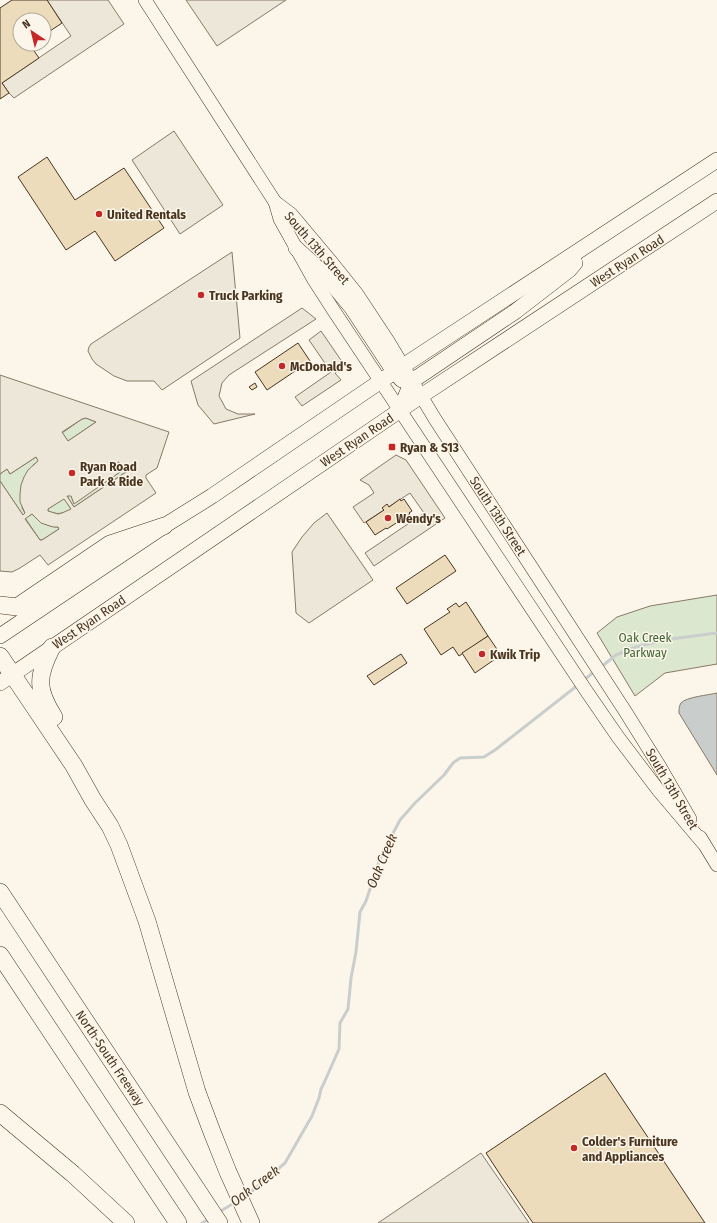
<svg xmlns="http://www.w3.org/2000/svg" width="717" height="1223" font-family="'Fira Sans Condensed',sans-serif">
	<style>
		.green { fill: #dce7d0; stroke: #887966 }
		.parking { fill: #ede7d9; stroke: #887966; fill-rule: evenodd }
		.water { fill: #c9cecd; stroke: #887966 }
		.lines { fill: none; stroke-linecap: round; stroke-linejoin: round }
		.stream { stroke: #c9cecd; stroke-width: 3 }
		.building { fill: #ecdcbc; stroke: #4a3520 }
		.secondary-casing { stroke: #4a3520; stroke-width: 14 }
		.primary-casing { stroke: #4a3520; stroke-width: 16 }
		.highway-casing { stroke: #4a3520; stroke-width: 18 }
		.secondary { stroke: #fbf6e9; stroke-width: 13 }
		.primary { stroke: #fbf6e9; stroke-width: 15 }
		.highway { stroke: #fbf6e9; stroke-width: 17 }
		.poi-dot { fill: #c62828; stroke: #fbf6e9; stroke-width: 1.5 }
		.labels { text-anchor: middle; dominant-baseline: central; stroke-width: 3; stroke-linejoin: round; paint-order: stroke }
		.poi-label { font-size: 13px; font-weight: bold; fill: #4a3520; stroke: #fbf6e9; text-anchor: start }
		.street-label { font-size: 13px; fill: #4a3520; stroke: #fbf6e9 }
		.park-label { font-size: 13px; fill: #436837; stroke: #fbf6e9 }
		.water-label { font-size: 14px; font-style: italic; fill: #4a3520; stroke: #fbf6e9 }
	</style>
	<rect width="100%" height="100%" fill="#fbf6e9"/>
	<g class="green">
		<path d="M86,418L96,422L68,441L62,433L82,419Z"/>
		<path d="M36,457L39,461L33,465L22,508L25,513L23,515L0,481V474L7,469L10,474Z"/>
		<path d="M119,461L129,470L74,507L67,496L71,495L74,503L120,472L117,464Z"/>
		<path d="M64,498L71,509C63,514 57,515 48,511V509Z"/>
		<path d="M32,514C38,521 48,527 58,527L59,529L42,540H40L25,518Z"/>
		<path d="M717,595V664L665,673L635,696L597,633L617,617L650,606Z"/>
	</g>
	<g class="parking">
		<path d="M47,0H108L124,24L14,98L9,93L2,83L71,36Z"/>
		<path d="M186,0H286L217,46Z"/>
		<path d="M174,131L223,205L180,234L132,160Z"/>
		<path d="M232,252L240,338L162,390L154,381H127L114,376L96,364L92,359L88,351L89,347L91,344Z"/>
		<path d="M302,308L316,319L229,375L222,383L219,396L226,409L238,414H255L214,424L198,405L191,381Z"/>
		<path d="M321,331L345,366L335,373L341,380L302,406L295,397L331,372L309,340Z"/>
		<path d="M0,375L169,432L157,468L146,475V478L156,493L48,565L40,555L20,568L12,572L0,571V481L23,515L25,513L20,502V494L21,485L24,477L28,470L38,461L36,457L10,474L7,469L0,474ZM86,418L96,422L68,441L62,432L82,419ZM118,462H119L123,467L129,470L74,507L67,496H71L74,504L120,472L117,464ZM64,499L71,509L62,513L58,514L48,511V509ZM32,514L41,523L53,527H58L59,529L42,540H40L25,519Z"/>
		<path d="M396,455L406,460L445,518L374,566L365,553L424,513L410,493L364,523L353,507L374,493L369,485L360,480Z"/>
		<path d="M327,513L373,580L309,623L296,613L292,552L302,537L314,523Z"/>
		<path d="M481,1153L529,1223H378Z"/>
	</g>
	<path class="water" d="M717,693V775L679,713C679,709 679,706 681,703C686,697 709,695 717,693Z"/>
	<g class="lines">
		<g class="stream">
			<path d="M601,667L616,655L633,648L663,640L717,633"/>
			<path d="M584,680L595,671"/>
			<path d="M244,1196L251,1192L285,1163L312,1116L319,1098L321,1089L324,1083L339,1049L340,1023L348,1009L351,978L356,952L360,912L366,901L381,856L400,820L415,803L444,775L453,763L460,758L484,757L495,750L578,685"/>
			<path d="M219,1212L236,1202"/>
			<path d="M202,1223L209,1219"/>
		</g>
	</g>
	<g class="building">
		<path d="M12,0H47L62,23L44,35V20H20V44H31L30,45L39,58L2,83L9,93L0,99V8Z"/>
		<path d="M47,157L75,200L124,168L164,228L115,261L95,231L66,250L18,177Z"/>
		<path d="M298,343L310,361L267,390L255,372Z"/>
		<path d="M255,383L257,387L252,390L249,387Z"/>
		<path d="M400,499L401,501L404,499L412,511L409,513L410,514L387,529L386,528L375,535L366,522L384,510L382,508L387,504L389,507Z"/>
		<path d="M445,555L456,571L407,604L396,588Z"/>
		<path d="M466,602L488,636L459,656L453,647L441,655L424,629L450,612L447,609L456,603L459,607Z"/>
		<path d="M488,636L501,655L475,673L462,653Z"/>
		<path d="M401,654L407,663L374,685L367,676Z"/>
		<path d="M605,1073L705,1223H533L503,1179L486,1153Z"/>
	</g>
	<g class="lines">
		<defs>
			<g id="secondary">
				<path d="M145,0L275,202L280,219L314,280L332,308L587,692L618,737L659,791L703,843"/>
				<path d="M275,202L291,214L333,264L357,294L388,341L435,419L625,711L660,767L690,819"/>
				<path d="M700,837L717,865"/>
			</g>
			<g id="primary">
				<path d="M296,248L323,273L352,308L395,373L402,380"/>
				<path d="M400,410L412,381L516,311L569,270L575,263"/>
				<path d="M0,636L164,526L212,496L403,366L717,160"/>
				<path d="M0,683L421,396L717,201"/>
			</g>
			<g id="highway">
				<path d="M0,605L17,607L110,544L164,526"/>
				<path d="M52,647C37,676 36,689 54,717"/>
				<path d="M0,656L74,766L93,800L110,826L119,845L147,921L197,1092L212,1132L228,1172L251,1223"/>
				<path d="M0,892L219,1223"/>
				<path d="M0,955L178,1223"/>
				<path d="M0,1113L73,1174L126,1223"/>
			</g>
		</defs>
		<use href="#secondary" class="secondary-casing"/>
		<use href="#primary" class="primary-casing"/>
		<use href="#highway" class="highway-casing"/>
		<use href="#secondary" class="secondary"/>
		<use href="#primary" class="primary"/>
		<use href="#highway" class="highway"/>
	</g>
	<g class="poi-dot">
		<circle cx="99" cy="214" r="4"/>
		<circle cx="201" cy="295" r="4"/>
		<circle cx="282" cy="366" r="4"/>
		<rect x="388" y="443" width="8" height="8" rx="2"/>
		<circle cx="72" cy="473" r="4"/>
		<circle cx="388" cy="518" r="4"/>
		<circle cx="482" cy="654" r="4"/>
		<circle cx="574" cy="1148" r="4"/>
	</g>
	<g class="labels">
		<g class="poi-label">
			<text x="107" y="214">United Rentals</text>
			<text x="209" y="295">Truck Parking</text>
			<text x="290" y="366">McDonald's</text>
			<text x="400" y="447">Ryan &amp; S13</text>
			<text x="80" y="466">Ryan Road<tspan x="80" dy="15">Park &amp; Ride</tspan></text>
			<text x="396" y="518">Wendy's</text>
			<text x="490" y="654">Kwik Trip</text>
			<text x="582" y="1141">Colder's Furniture<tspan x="582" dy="15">and Appliances</tspan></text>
		</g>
		<g class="street-label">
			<text transform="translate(317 248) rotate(49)">South 13th Street</text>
			<text transform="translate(627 261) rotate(-33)">West Ryan Road</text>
			<text transform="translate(357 440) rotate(-34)">West Ryan Road</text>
			<text transform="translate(498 516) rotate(57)">South 13th Street</text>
			<text transform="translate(89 622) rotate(-34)">West Ryan Road</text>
			<text transform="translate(672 789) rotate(60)">South 13th Street</text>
			<text transform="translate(110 1058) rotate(56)">North-South Freeway</text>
		</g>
		<g class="park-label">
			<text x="645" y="637">Oak Creek<tspan x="645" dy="15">Parkway</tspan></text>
		</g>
		<g class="water-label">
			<text transform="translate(382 861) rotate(-67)">Oak Creek</text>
			<text transform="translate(255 1186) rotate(-37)">Oak Creek</text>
		</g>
	</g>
	<g transform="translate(32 32) rotate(325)"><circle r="19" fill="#fbf6e9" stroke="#b4a999"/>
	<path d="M0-3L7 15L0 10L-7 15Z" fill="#c62828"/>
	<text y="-6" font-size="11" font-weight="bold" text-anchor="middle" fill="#4a3520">N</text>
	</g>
</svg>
